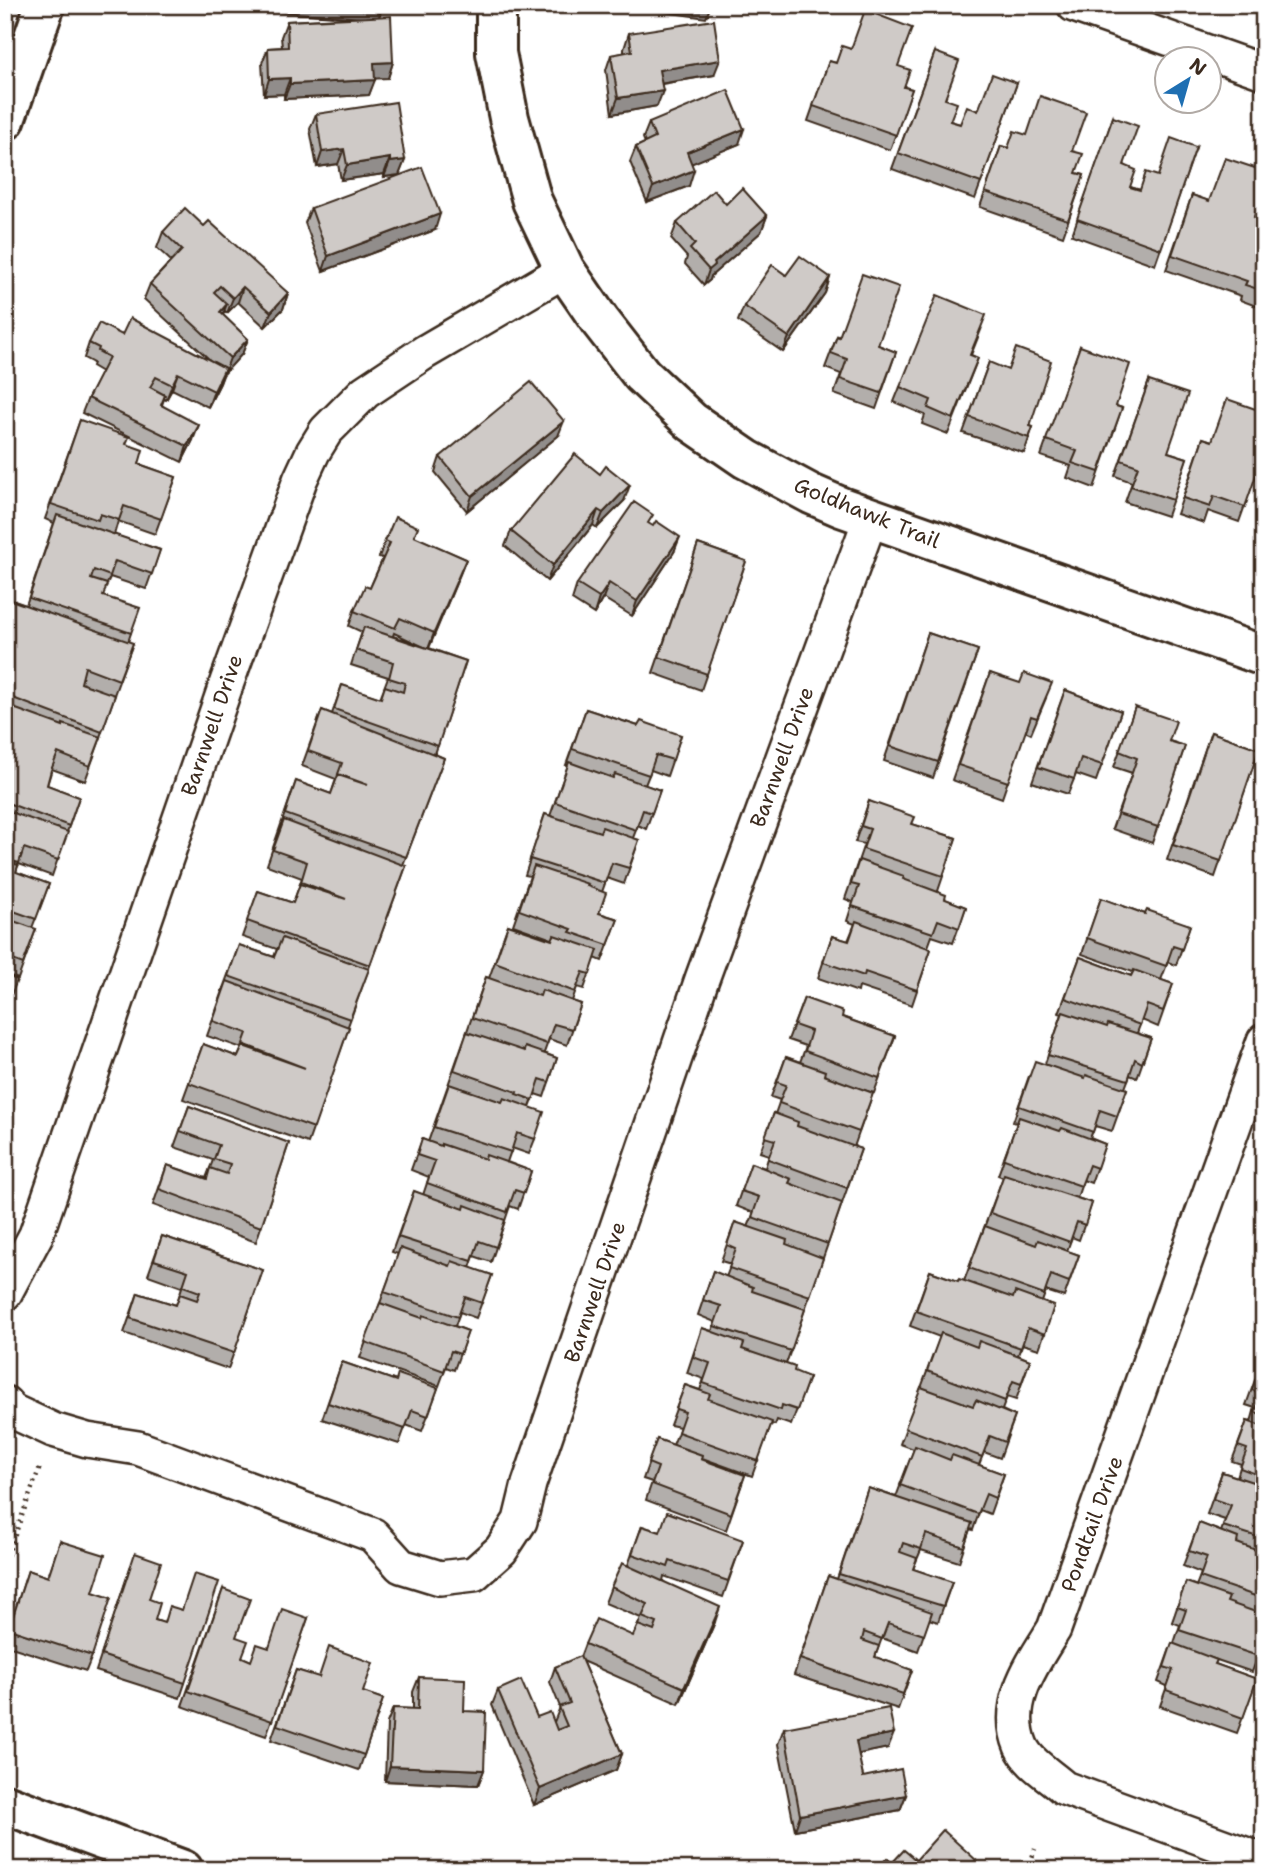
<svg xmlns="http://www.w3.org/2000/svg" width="1269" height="1875" font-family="'Shantell Sans',sans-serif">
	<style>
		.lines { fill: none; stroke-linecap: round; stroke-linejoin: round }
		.street-casing { stroke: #3b2a1e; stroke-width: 38 }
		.secondary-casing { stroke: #3b2a1e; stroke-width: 44 }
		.path { stroke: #3b2a1e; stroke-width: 4.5; stroke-dasharray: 2 5; stroke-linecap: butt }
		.street { stroke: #fff; stroke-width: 33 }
		.secondary { stroke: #fff; stroke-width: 38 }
		.wall { fill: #b2aeab; stroke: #3b2a1e; stroke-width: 2; fill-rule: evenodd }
		.shaded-wall { fill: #918d8b; stroke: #3b2a1e; stroke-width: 2 }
		.building { fill: #cfcac7; stroke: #3b2a1e; stroke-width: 2 }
		.labels { text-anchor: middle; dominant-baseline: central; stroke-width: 5; stroke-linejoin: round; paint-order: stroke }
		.street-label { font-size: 21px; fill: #3b2a1e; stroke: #fff }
	</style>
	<rect width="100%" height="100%" fill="#fff"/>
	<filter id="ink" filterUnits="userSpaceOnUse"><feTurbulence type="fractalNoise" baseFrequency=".0143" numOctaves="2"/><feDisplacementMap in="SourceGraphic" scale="14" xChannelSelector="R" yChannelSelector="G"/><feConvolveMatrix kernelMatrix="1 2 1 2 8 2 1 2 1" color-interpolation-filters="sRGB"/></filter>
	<g filter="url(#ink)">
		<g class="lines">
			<defs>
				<g id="street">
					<path d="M1074,5L1264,72"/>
					<path d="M1264,1041L1054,1629C1033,1663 1003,1703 1021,1746C1029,1764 1050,1775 1064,1788L1264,1861"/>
					<path d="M5,1293L36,1235L227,682L300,480L313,452L326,431L365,392L425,352L565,270"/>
					<path d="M5,1403L12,1411L53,1430L87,1440L138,1448L373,1535L401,1566L440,1578L474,1574L501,1550L520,1521L529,1484L702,979L871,517"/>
				</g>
				<g id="secondary">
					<path d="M496,5V53L509,118L532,201L565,270L600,321L642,375L692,422L746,459L811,494L841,507L1264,656"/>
					<path d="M5,120L45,5"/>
					<path d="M5,1804L183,1870"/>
				</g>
			</defs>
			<use href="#street" class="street-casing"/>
			<use href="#secondary" class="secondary-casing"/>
			<g class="path">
				<path d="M5,1562L41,1464"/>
				<path d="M1028,1870L1035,1849"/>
			</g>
			<use href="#street" class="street"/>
			<use href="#secondary" class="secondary"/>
		</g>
		<g class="wall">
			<path d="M281,5H383L379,17L393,62L388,78H375L369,95L284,99V94L264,95L262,63L268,48L282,47L281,37L287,21L361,17L280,12Z"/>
			<path d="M629,33L714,75L662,84L657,106L612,114L606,70L611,55L624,53V49Z"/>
			<path d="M935,52L950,121L960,124L1017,83L975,199L892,169Z"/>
			<path d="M829,61L836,63L898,66L904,87L912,89L890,150L808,121Z"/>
			<path d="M316,114L405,160L399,175L384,177V174L341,180L338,164L317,167L310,129Z"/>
			<path d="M1113,117L1130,187L1140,190L1196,147L1155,265L1072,235Z"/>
			<path d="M649,123L739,144L691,163L689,186L647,202L630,162L636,147L645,143L643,138Z"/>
			<path d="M1001,146L1008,148L1072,151L1076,173L1084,175L1063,236L980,207Z"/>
			<path d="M1192,195L1264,221V309L1240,300L1241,296L1166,270Z"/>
			<path d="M726,204L767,216L761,232L711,276L710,280L704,285L685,264L687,257L671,239L677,223Z"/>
			<path d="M311,208L435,230L323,271L305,223Z"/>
			<path d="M204,226L288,293L283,309L265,327L238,302L227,313L225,311L223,315L248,339L242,354L224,373L220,383L208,407L172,389L166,400L164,399L162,405L193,440L182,462L82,413L88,398L102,372L92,366L93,363L84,358L89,343L122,335L209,359L144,299L150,284L171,261L157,248L163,232Z"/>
			<path d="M830,277L825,293L783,352L738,321L744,306Z"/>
			<path d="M981,330L971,355L978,358L948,434L922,424L925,415L894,402L900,387Z"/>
			<path d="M837,336L878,345L896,352L876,409L834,394L841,374L825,368Z"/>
			<path d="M1080,346L1116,406L1122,408L1094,488L1067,478L1071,466L1041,456Z"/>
			<path d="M989,362L1030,426L1033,427L1024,453L963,433Z"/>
			<path d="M1149,381L1168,452L1187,458L1167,516L1125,502L1132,482L1115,476Z"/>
			<path d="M80,420L139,464L176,477L155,534L118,521L114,535L160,550L146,589L110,577L107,584L103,596L131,633L128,642L133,643L114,695H115L100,737H101L85,781L52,769L47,785L79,797L52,876L19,864L17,869L16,872L49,884L32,928L36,929L18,979L5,974V598L26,605L54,523L45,519Z"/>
			<path d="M558,436L467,511L435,472L440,457Z"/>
			<path d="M1203,438L1212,441L1264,452L1239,522L1208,511L1204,523L1177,514Z"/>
			<path d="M624,501L597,528L593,525L547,581L505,546L511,531Z"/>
			<path d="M1264,514V537L1256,534Z"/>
			<path d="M415,537L466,559L429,648L466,661L435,754L444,758L403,865L406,866L348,1026L349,1027L308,1143L183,1099L203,1044L238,1057L242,1048L207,1036L223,991H222L239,945L274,957L277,949L242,937L258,891L293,903L302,878L267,865L296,781L331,794L336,779L302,766L322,710L332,714L342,685L380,698L388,677L351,665L362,632L349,626L354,611L370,588L383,558L379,557L385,541ZM394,633L424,647L393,636Z"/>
			<path d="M698,544L746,561L701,690L653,673Z"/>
			<path d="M674,552L632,616L603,598L594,614L572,600L577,584Z"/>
			<path d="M928,633L978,650L933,778L884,761Z"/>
			<path d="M990,673L1046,698L1031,734L1025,731L1002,798L952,780Z"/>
			<path d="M1065,690L1121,711L1096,781L1076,774L1068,794L1032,782Z"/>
			<path d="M1135,707L1169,741L1185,746L1152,843L1112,829L1132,773L1114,767Z"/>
			<path d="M586,709L638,726L681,735L667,776L651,770L645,785L660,790L646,829L638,825L633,838L639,840L624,884L607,878L602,892L599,913L618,919L602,961L595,958L584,989L577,987L572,1001L581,1004L567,1045L549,1039L544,1053L557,1058L544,1097L535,1094L530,1107L535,1139L529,1154L512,1148L507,1162L531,1171L518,1209L510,1206L491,1262L474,1256L470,1268L492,1275L476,1318L460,1312L455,1326L468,1331L454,1370L446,1367L439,1386L360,1358L398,1254L392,1252L414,1191L423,1195L429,1177L411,1170L422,1139L428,1142L486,977L489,978L508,925L552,940V939L513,925L530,876L525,875L540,829L545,814L550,816L568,765H566Z"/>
			<path d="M1211,732L1259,749L1215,877L1167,860Z"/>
			<path d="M869,801L912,824L956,838L938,891L945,899L966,907L953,943L932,936L928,947L931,949L912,1005L859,987L858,992L818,978L832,936L848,941L855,924L847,921L853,902L845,899L864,844L855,842Z"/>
			<path d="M1101,898L1145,914L1190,925L1176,965L1168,962L1161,980L1173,984L1158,1027L1142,1020L1137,1033L1151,1038L1137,1078L1130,1075L1125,1088L1127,1089L1112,1131L1095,1126L1090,1138L1105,1144L1091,1183L1083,1180L1077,1198L1092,1203L1079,1240L1072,1237L1067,1251L1079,1255L1064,1297L1046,1291L1042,1302L1054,1306L1039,1349L1022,1344L1018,1355L1030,1360L1016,1400L1007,1397L1002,1410L1015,1416L1000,1458L984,1452L979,1465L1004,1474L990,1514L980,1510L973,1530L970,1529L959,1562L921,1550L913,1569L952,1582L938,1622L929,1619L918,1651L882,1638L876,1654L875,1657L912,1670L898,1709L794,1675L828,1576L837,1579L868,1488L896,1497L914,1449L900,1444L940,1337L910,1326L930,1271L958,1281H964L1003,1177L998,1175L1017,1123L1013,1122L1029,1076L1045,1064L1062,1014L1059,1013L1080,957L1131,976L1133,972L1082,954Z"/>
			<path d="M804,998L842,1017L895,1036L874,1093L861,1089L873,1093L854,1147L861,1149L786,1364L794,1372L809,1377L791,1425L777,1420L775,1425L771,1424L752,1476L702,1458L701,1459L745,1475L726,1530L646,1500L652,1482L643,1479L657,1439L673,1445L680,1427L670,1425L685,1385L700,1390L704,1379L687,1373L702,1328L712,1331L715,1322L698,1315L713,1271L726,1277L731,1264L721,1261L735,1222L748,1227L754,1213L736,1206L751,1163L765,1168L769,1155L760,1152L774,1113L775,1114L780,1100L771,1097L786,1057L800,1062L806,1046L788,1040Z"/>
			<path d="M189,1106L289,1143L256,1242L153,1205L167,1165L206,1178L210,1168L213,1160L174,1147Z"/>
			<path d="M162,1236L263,1270L228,1369L124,1333L138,1293L176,1305L182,1287L148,1275Z"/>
			<path d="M1264,1333V1352L1258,1350Z"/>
			<path d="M342,1362L396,1381L438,1388L422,1431L406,1425L399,1444L322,1419Z"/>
			<path d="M1260,1366L1264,1367V1494L1260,1493L1264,1495V1640L1252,1672L1211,1658L1215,1664L1257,1679L1237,1733L1160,1706L1167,1686L1158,1682L1172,1643H1174L1180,1625L1172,1622L1186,1582L1196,1586L1201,1573L1183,1566L1199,1523L1221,1532L1225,1520L1207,1514L1222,1472L1237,1477L1241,1464L1232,1461L1247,1421L1251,1422L1255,1408L1246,1405Z"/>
			<path d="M642,1526L660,1532L743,1540L723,1597L664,1576L663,1581L715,1622L679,1704L582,1661L622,1754L616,1770L534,1805L492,1705L498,1690L537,1717L554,1722L560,1707L550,1682L555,1667L580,1657L585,1644L633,1636L641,1618L605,1603L611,1587L628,1565Z"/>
			<path d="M60,1541L93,1592L92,1656L86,1671L5,1645V1640L28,1570L48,1577Z"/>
			<path d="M130,1568L149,1599L155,1620L163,1623L185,1683L180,1698L96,1671Z"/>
			<path d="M223,1589L242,1657L251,1661L308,1618L266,1736L182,1706Z"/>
			<path d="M296,1670L383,1699L359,1770L271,1740Z"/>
			<path d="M419,1677L464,1711L484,1770L478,1785L385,1781L387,1723L393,1708L413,1709V1692Z"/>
			<path d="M784,1728L888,1748L858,1754L863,1777L906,1795L900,1810L795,1830L778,1744Z"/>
		</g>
		<g class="shaded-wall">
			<path d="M283,5H383L378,19L280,12Z"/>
			<path d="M615,5H711L706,18Z"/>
			<path d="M720,60L714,75L653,85L659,70Z"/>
			<path d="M393,62L388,78L368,79L374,63Z"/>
			<path d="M290,78L284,94L264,95L269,79Z"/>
			<path d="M375,80L369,95L284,99L290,84Z"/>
			<path d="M663,91L657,106L612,114L618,98Z"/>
			<path d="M744,129L739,144L681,168L687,152Z"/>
			<path d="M344,149L338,164L317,167L322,152Z"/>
			<path d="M390,158L384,174L341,180L347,165Z"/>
			<path d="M405,160L399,175L384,177L390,162Z"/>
			<path d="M694,170L689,186L647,202L653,187Z"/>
			<path d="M440,214L435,230L323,271L328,256Z"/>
			<path d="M767,216L761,232L711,276L710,280L704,285L709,270L714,263Z"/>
			<path d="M830,277L825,293L783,352L789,337Z"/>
			<path d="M243,287L238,302L227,313L233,298Z"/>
			<path d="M288,293L283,309L265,327L271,312Z"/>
			<path d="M227,304L221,319L220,312Z"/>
			<path d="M248,339L242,354L224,374L230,358Z"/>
			<path d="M225,368L220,383L208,407L214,391Z"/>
			<path d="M178,373L172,389L166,400L172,385Z"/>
			<path d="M564,421L558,436L467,511L472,496Z"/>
			<path d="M199,425L193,440L182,462L187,446Z"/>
			<path d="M630,485L624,501L597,528L603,513Z"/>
			<path d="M598,510L593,525L547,581L553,565Z"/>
			<path d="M680,537L674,552L632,616L637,601Z"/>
			<path d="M466,559L460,574L428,649L434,633Z"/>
			<path d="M609,583L603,598L594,614L599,598Z"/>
			<path d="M720,1607L715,1622L679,1704L684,1688Z"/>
			<path d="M894,1733L888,1748L850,1756L856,1741Z"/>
			<path d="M622,1754L616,1770L534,1805L540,1789Z"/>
			<path d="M390,1766L484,1770L478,1785L385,1781Z"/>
			<path d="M906,1795L900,1810L795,1830L800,1815Z"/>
			<path d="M976,1860L972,1870H967Z"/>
		</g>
		<g class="building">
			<path d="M865,10L912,28L898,66L910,70L904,87L912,89L896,135L813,106L829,61L836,63L842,46L851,49Z"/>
			<path d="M391,16L393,62L374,63L375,80L290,84V78L269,79L268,48L288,47L287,21Z"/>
			<path d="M714,20L720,60L659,70L663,91L618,98L611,55L632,51L629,33Z"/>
			<path d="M935,52L959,61L945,99L957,103L950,121L960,124L967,106L978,111L992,74L1017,83L981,183L898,153Z"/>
			<path d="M728,90L744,129L687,152L694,170L653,187L636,147L655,138L649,123Z"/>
			<path d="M1040,96L1086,112L1072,151L1083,154L1076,173L1084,175L1068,220L985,192L1001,146L1008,148L1014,131L1027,135Z"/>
			<path d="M396,102L405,160L390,162V158L347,165L344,149L322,152L316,114Z"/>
			<path d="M1113,117L1138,126L1124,165L1136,170L1130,187L1140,190L1146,172L1158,176L1171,138L1196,147L1161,249L1077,219Z"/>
			<path d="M1225,158L1264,171V189L1254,217L1264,221V291L1245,285L1247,281L1172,255L1192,195L1209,201Z"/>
			<path d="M422,167L440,214L328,256L311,208Z"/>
			<path d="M742,188L767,216L714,263L715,265L709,270L690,249L695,244L677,223L714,190L726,204Z"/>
			<path d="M185,208L204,226L209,221L288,293L271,312L243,287L233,298L220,286L214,292L227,304L220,312L248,339L230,358L150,284L182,250L163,232Z"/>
			<path d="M800,256L830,277L789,337L744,306L772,265L786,275Z"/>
			<path d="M862,274L899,287L878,345L896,352L881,393L840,379L847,359L831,353L837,336L839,337Z"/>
			<path d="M937,295L986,315L970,355L978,358L953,419L928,408L931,400L900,387Z"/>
			<path d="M130,318L225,368L214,391L178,373L172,385L156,377L150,387L165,395L161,405L199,425L187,446L88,398L109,357L98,351L99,348L89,343L99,323L122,335Z"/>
			<path d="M1080,346L1130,364L1116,406L1122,408L1099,472L1072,463L1077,451L1046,440Z"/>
			<path d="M1016,348L1051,361L1030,426L1033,427L1029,438L969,417L989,362L1008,370Z"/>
			<path d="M1149,381L1188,394L1168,452L1187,458L1173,500L1131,486L1138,466L1121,460Z"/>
			<path d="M531,382L564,421L472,496L440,457Z"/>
			<path d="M1227,399L1264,412V452L1245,507L1214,496L1210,507L1183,498L1203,438L1212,441Z"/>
			<path d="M80,420L129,437L126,444L143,450L139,464L176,477L161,519L124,506L119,520L100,514L98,520L51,504Z"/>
			<path d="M575,454L600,474L606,466L630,485L603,513L598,510L553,565L511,531Z"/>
			<path d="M634,502L653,515L648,523L653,526L656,521L680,537L637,601L609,583L599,598L577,584Z"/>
			<path d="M57,515L160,550L152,574L115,561L110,576L94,570L91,579L107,584L103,596L140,608L131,633L29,598Z"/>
			<path d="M395,517L418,527L414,536L466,559L434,633L400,618L395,628L354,611L365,586L370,588L390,543L385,541Z"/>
			<path d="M698,544L746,561L707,674L659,657Z"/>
			<path d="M5,598L133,643L119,680L85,667L81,683L115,695L102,732L5,695Z"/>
			<path d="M364,627L466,661L438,746L334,709L342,685L381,698L385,686L403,692L405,683L389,678L393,662L356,650Z"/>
			<path d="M928,633L978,650L938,762L890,746Z"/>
			<path d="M990,673L1020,683L1024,673L1052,683L1037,718L1031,716L1008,782L958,765Z"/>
			<path d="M1065,690L1121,711L1102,765L1081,758L1074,779L1038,767Z"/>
			<path d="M5,705L63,726V724L101,737L90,766L58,753L51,770L47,785L79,797L69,826L5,802Z"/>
			<path d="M1135,707L1176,721L1169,741L1185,746L1158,827L1118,814L1137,758L1119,751Z"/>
			<path d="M586,709L638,726L641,721L681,735L673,760L656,755L649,775L572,749Z"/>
			<path d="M322,710L444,758L406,857L285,814L296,781L331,794L338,775L368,785L338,774L342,763L308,751Z"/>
			<path d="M1211,732L1259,749L1221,861L1173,845Z"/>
			<path d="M569,762L613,778L615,774L660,790L652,813L643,810L636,830L555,802Z"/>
			<path d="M869,801L915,817L912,824L956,838L943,876L863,849L870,829L861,826Z"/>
			<path d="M5,810L68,832L58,860L24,848L19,863L5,859Z"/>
			<path d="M545,814L600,832L602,827L639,840L629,868L612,863L605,883L530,859Z"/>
			<path d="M284,820L406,866L370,965L247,921L258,891L293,903L300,884L346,899L301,882L307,862L273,850Z"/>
			<path d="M859,860L904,876L903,879L946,895L945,899L966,907L959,928L938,920L933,933L852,906L859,886L851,884Z"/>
			<path d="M5,861L18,865L16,872L49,884L36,919L5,908Z"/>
			<path d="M534,866L588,884L587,886L606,893L599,913L618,919L608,945L570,932L572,929L519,910Z"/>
			<path d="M1101,898L1145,914L1147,910L1190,925L1182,949L1173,946L1166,966L1087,938Z"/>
			<path d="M5,918L36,929L23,964L5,957Z"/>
			<path d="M856,921L931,949L917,990L865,972L864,976L823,962L832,936L849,941Z"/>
			<path d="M508,925L552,940L554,935L598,950L590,974L583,972L575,992L495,962Z"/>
			<path d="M282,938L369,969L350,1019L228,976L239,945L274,957Z"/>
			<path d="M1080,957L1131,976L1134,970L1173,984L1163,1011L1147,1005L1140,1025L1065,998Z"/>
			<path d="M5,975L17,980L5,1011Z"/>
			<path d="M486,977L540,996L542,990L581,1004L572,1029L554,1024L547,1044L472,1018Z"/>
			<path d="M227,981L349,1027L314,1128L189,1083L203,1044L238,1057L243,1046L305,1068L243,1044L247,1033L213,1021Z"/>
			<path d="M804,998L843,1012L842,1017L895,1036L879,1078L805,1051L811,1031L794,1025Z"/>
			<path d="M1063,1012L1107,1027L1108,1024L1151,1038L1142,1063L1135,1059L1128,1080L1048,1055Z"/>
			<path d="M467,1032L524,1051L525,1047L557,1058L549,1082L540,1079L533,1100L516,1094L517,1092L454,1070Z"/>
			<path d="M786,1057L825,1071L824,1075L873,1093L859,1132L779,1103L786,1085L777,1082Z"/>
			<path d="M1035,1061L1085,1078L1086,1075L1127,1089L1117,1116L1100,1110L1093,1132L1019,1106Z"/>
			<path d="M449,1084L502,1102L504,1098L544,1112L535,1139L517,1133L511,1152L434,1127Z"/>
			<path d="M189,1106L289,1143L261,1227L159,1189L167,1165L207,1179L210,1168L227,1174L230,1164L214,1159L219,1145L180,1131Z"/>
			<path d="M774,1113L798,1122L797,1126L861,1149L847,1188L768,1159L775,1140L765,1137Z"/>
			<path d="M1019,1117L1060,1131L1062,1128L1105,1144L1097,1168L1089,1165L1081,1186L1004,1159Z"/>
			<path d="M422,1139L441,1146V1144L485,1159L486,1155L531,1171L524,1193L515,1190L507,1212L427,1183L435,1161L417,1155Z"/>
			<path d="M751,1163L791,1179L789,1183L842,1203L828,1244L752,1217L759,1197L741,1191Z"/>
			<path d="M1004,1174L1092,1203L1085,1225L1077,1222L1070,1242L990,1213Z"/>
			<path d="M414,1191L464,1209L465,1205L505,1220L496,1247L479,1241L472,1261L398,1237Z"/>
			<path d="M735,1222L787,1240L786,1244L823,1258L810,1296L729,1268L736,1249L727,1245Z"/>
			<path d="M985,1226L1036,1245L1038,1240L1079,1255L1069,1282L1051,1275L1044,1295L969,1268Z"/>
			<path d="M162,1236L263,1270L234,1353L130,1318L138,1293L176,1305L180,1294L197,1300L200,1292L183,1286L188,1271L154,1260Z"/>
			<path d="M400,1248L450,1266L452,1261L492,1275L482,1303L465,1297L458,1317L384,1292Z"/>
			<path d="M713,1271L753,1287L752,1291L805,1309L791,1351L714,1326L721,1306L703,1300Z"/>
			<path d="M930,1271L958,1281L959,1279L1013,1298L1015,1292L1054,1306L1045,1334L1028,1328L1021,1348L916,1311Z"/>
			<path d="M380,1303L422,1318L423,1315L468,1331L460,1354L451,1351L444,1371L365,1342Z"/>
			<path d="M702,1328L744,1343L742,1349L795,1367L794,1371L809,1377L797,1410L782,1405L781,1410L703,1383L710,1363L693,1357Z"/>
			<path d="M941,1333L977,1347L979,1341L1030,1360L1021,1384L1013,1381L1005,1401L927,1371Z"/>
			<path d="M342,1362L396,1381L398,1374L438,1388L428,1416L412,1410L405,1429L328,1403Z"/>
			<path d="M1260,1366L1264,1367V1415L1255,1412L1261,1393L1252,1390Z"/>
			<path d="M685,1385L710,1394L708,1399L772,1422L758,1461L678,1432L685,1412L676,1409Z"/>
			<path d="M921,1387L973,1406L976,1400L1015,1416L1005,1442L990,1436L982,1457L905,1428Z"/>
			<path d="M1247,1421L1264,1427V1477L1240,1468L1247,1449L1238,1446Z"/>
			<path d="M657,1439L702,1455L701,1459L745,1475L731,1514L652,1484L658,1467L648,1463Z"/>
			<path d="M915,1446L950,1460L952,1455L1004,1474L995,1498L986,1494L978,1514L900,1485Z"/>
			<path d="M1222,1472L1262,1485L1260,1493L1264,1495V1539L1223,1526L1231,1505L1213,1499Z"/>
			<path d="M868,1488L972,1523L964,1547L926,1534L921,1549L903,1543L900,1552L917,1558L913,1569L952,1582L943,1606L839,1574Z"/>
			<path d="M667,1512L743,1540L728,1581L670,1561L668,1567L632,1554L642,1526L660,1532Z"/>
			<path d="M1199,1523L1238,1538L1237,1543L1264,1553V1599L1200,1577L1207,1557L1189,1551Z"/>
			<path d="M60,1541L105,1555L93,1592L111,1598L92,1656L9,1629L28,1570L48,1577Z"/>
			<path d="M135,1553L161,1562L149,1599L160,1603L155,1620L164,1623L169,1606L182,1610L194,1574L219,1582L185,1683L101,1655Z"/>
			<path d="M622,1563L720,1607L684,1688L585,1644L596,1619L633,1636L638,1625L654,1631L657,1623L642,1617L648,1604L611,1587Z"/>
			<path d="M828,1576L932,1612L924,1635L888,1623L882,1639L864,1632L862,1640L879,1646L875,1657L912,1670L903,1694L800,1659Z"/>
			<path d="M1186,1582L1229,1597L1227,1602L1264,1615V1640L1258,1656L1179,1630L1186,1610L1177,1607Z"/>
			<path d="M223,1589L250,1599L236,1637L248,1641L242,1657L251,1661L257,1644L269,1648L282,1609L308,1618L272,1721L188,1691Z"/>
			<path d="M1172,1643L1217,1660L1215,1664L1257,1679L1243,1718L1166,1690L1173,1670L1164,1667Z"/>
			<path d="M329,1647L373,1663L363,1692L383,1699L364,1755L277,1725L296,1670L319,1677Z"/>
			<path d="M580,1656L622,1754L540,1789L498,1690L521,1680L537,1717L550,1712L557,1730L567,1726L559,1707L570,1703L555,1667Z"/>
			<path d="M419,1677L465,1679L464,1711L486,1712L484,1770L390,1766L393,1708L418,1709Z"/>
			<path d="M889,1708L894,1733L856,1741L863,1777L901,1769L906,1795L800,1815L784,1728Z"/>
			<path d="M943,1830L976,1860L967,1870H876L887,1858L892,1863L904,1850L916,1860Z"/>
		</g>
	</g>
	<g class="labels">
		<g class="street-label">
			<text transform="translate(867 513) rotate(22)">Goldhawk Trail</text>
			<text transform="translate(212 725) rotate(-71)">Barnwell Drive</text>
			<text transform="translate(782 757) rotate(-70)">Barnwell Drive</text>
			<text transform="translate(595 1292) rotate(-71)">Barnwell Drive</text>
			<text transform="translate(1092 1524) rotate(-70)">Pondtail Drive</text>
		</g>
	</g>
	<rect width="1269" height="1875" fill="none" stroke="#fff" stroke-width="28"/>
	<rect x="14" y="14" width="1241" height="1847" fill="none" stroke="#3b2a1e" stroke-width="2.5" filter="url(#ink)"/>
	<g transform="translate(1188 80) rotate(37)"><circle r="33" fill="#ffffff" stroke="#b1aaa5" stroke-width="2"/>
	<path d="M0-5L12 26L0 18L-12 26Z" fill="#1f6fb2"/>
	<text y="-10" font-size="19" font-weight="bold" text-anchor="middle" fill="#3b2a1e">N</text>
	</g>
</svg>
